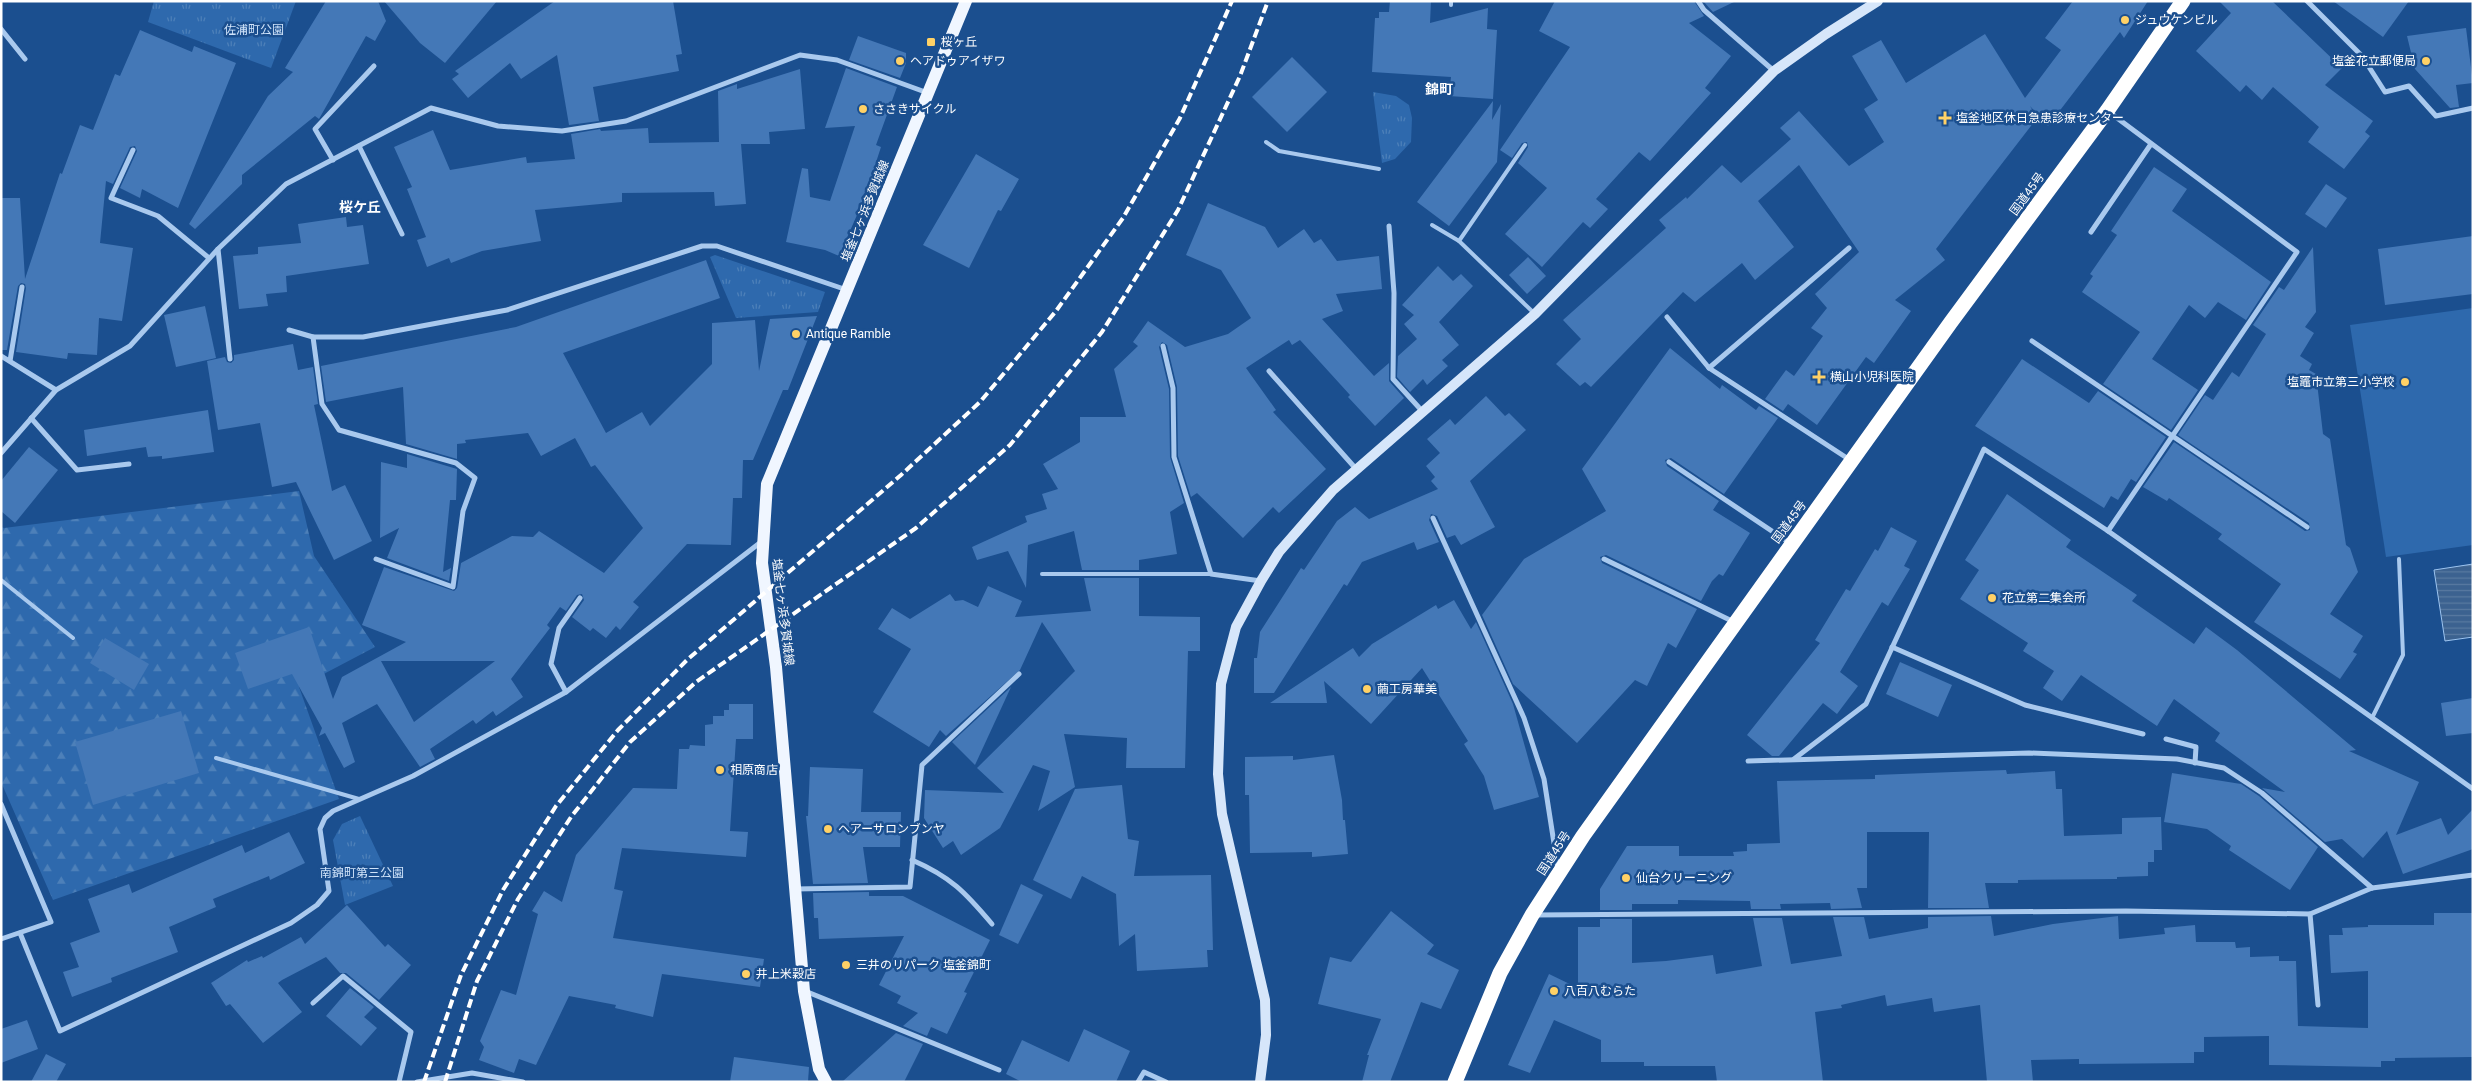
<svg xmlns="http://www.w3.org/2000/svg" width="2474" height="1083" font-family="Roboto,'Noto Sans JP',sans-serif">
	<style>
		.grass { fill: #2e69ad }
		.forest { fill: url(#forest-firs) }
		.park { fill: url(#park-tufts) }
		.water { fill: url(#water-rules); stroke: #9cc4f0 }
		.building { fill: #4478b7; fill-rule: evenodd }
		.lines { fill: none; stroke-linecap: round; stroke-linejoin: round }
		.lane { stroke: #a9c9ee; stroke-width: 4 }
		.street { stroke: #a9c9ee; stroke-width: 5 }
		.secondary { stroke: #d6e6fa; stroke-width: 10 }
		.primary { stroke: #f0f6ff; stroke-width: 12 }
		.highway { stroke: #fff; stroke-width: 15 }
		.rail { stroke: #fff; stroke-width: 4; stroke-dasharray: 9 4; stroke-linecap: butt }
		.poi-dot { fill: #ffd166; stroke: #1b4f8f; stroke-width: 2 }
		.labels { text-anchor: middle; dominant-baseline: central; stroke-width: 5; stroke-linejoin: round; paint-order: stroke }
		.poi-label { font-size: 12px; fill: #fff; stroke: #1b4f8f; text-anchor: start }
		.park-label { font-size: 12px; fill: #cfe3fa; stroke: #1b4f8f }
		.street-label { font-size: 12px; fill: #fff; stroke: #1b4f8f }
		.neighbourhood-label { font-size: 14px; font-weight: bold; fill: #fff; stroke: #1b4f8f }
	</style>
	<defs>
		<pattern id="forest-firs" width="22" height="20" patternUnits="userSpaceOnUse" patternTransform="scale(1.25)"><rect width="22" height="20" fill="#2e69ad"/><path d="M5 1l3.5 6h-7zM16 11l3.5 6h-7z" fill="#4d80b9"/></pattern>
		<pattern id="park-tufts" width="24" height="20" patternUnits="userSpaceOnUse" patternTransform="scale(1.25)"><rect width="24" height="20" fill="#2e69ad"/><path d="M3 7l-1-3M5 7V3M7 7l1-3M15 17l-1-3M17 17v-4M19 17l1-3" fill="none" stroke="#4d80b9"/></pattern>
		<pattern id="water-rules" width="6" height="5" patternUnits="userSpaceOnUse" patternTransform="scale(1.25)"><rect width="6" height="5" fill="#3c6290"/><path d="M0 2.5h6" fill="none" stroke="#597aa1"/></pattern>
	</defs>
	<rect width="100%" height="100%" fill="#1b4f8f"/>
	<path class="grass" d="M2473,308V545L2386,557L2350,325Z"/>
	<path class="forest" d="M299,491L314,556L375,647L299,687L339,799L53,900L1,782V527L4,528Z"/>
	<g class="park">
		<path d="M154,1H296L271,68L148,22Z"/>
		<path d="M1373,92L1396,96L1409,105L1412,118L1411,142L1395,159L1382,163Z"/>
		<path d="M715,255L825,292L818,312L736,318L710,257Z"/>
		<path d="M360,816L393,886L345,905L333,840L342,824Z"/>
	</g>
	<path class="water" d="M2473,564V637L2445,641L2434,570Z"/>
	<g class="building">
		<path d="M326,1H378L386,21L375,41L366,36L319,119L315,116L242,175V184L195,229L189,224L268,96L293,72L285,68Z"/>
		<path d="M384,1H497L445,63L420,43Z"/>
		<path d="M555,1H673L682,54L676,55L679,71L593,87L599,121L569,125L557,55L521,79L510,63L468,98L452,79L459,74L455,71Z"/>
		<path d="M1390,1H1431L1430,23L1488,8L1487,29L1497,30L1493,99L1449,96L1451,77L1372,72L1375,18H1379V12H1389Z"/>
		<path d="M1555,1H1694L1704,16L1689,23L1731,56L1705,88L1711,93L1650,161L1639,152L1596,199L1608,209L1590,228L1583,222L1542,267L1505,234L1547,188L1518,163L1528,147L1527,142L1522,143L1512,158L1500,150L1570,47L1539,31Z"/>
		<path d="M1703,1H1736L1713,12Z"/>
		<path d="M2073,1H2148L2124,38L2120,32L2048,126L2030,106L2037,118L1936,249L1945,260L1895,300L1911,311L1874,363L1866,357L1817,425L1788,404L1783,411L1765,399L1786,370L1794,376L1823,336L1811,328L1827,308L1815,294L1859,252L1799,165L1758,201L1794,247L1755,280L1742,263L1695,302L1683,292L1591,387L1585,382L1580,386L1556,364L1581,339L1563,320L1666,228L1659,220L1686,197L1687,199L1722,165L1741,183L1791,139L1780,128L1799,111L1849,166L1884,142L1864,109L1878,100L1852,56L1881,40L1906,83L1985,34L2025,98L2061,50L2045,38Z"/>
		<path d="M2219,1H2272L2342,68L2325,85L2373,121L2365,132L2370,136L2344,169L2308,142L2319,127L2273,87L2262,100L2246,85L2240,92L2196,51L2231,13Z"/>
		<path d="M2333,1H2409L2383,37Z"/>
		<path d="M2466,28L2473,83L2456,85L2459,107L2450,108L2415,69L2407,36Z"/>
		<path d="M140,30L192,52L194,46L236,63L178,208L142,189L140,198L120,188L137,151L135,146L130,147L113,184L106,181L100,243L133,248L122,321L99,318L97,355L68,353L67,359L16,352L26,288L25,284L21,283L18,286L7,350H1V198H20L25,279L60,173L62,174L80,125L93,130L115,74L120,76Z"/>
		<path d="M858,36L906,53V63L900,78L849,60Z"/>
		<path d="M1292,57L1327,92L1287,132L1252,97Z"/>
		<path d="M846,68L897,87L876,145L881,147L864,199L839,256L825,250L786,242L802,168L808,169L810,197L830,201L855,126L825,128Z"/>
		<path d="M800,69L805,129L769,132L770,144H741L746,204L715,206L714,192L622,193V202L535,210L541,241L482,251L451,263L449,258L427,267L417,240L426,237L407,189L412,187L394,147L433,130L450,170L526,157L527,163L575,159L571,134L600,129L601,131L648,128L649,143L719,142L718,91L737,84V89Z"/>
		<path d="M1493,101L1492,120L1501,104L1497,162L1449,226L1417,202Z"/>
		<path d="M976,154L1019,179L1001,211L998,210L969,268L923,245Z"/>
		<path d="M2154,167L2187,189L2172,211L2271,282L2246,320L2218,302L2205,318L2189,305L2152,359L2198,390L2171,430L2103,384L2140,332L2082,292L2093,276L2090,274L2117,235L2111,231Z"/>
		<path d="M2326,184L2347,198L2326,228L2305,214Z"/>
		<path d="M1208,203L1265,227L1278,248L1304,229L1314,243L1321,239L1337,261L1379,256L1382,289L1336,294L1343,311L1322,319L1374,376L1389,363V381L1404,398L1375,426L1348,397L1350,395L1300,340L1292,345L1289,340L1246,368L1276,410L1273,412L1326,469L1279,513L1273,507L1243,538L1197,493L1191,497L1178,456L1177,387L1167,345L1162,342L1159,347L1169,389L1170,457L1184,503L1170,512L1177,554L1139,560V570H1082L1074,531L1028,545L1026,588L1008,551L977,560L972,547L1027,522L1025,516L1047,509L1042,494L1058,489L1043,464L1080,442V417H1126L1114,369L1138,346L1133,342L1148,321L1185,347L1228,334L1251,318L1221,270L1186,255Z"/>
		<path d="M346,217L347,227L363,225L369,264L286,276L287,292L266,294L268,306L239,309L233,256L258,254V247L301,243L298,224Z"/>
		<path d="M2473,236V294L2385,305L2378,249Z"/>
		<path d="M2313,247L2316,312L2305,327L2314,333L2300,356L2312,364L2309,370L2316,374L2323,434L2330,439L2346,545L2350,548L2358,572L2330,614L2363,636L2353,652L2357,654L2340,679L2254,622L2281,584L2218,539L2222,534L2169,498L2167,501L2143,487L2174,442L2305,531L2310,530L2309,523L2178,435L2205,395L2213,400L2232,372L2239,377L2266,334L2253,325L2279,287L2284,290Z"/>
		<path d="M1528,257L1546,276L1527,294L1509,275Z"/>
		<path d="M706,260L720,298L563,353L606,433L642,412L650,426L712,364V323L755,320L759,371L770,319L817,316L788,390H783L753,460H743L742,498H733L731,545L687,544L633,602L639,607L620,630L616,626L606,638L593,628L590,631L572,617L584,600L582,594L577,595L566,611L560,607L547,625L550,628L511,679L523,697L496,716L493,711L476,724L473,720L430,749L435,759L420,767L377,704L342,723L355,762L344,768L325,733L319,736L322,728L292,674L248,689L235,653L309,627L333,699L342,677L406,642L362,625L384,567L454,591L457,588L461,563L512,536L533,537L539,531L604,573L643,528L595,465L591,467L575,438L541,456L528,433L465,440L466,443L457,444V459L406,444L403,387L326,402L321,366L516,327ZM381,661H495L414,722Z"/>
		<path d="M1438,266L1453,281L1461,274L1473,286L1439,322L1459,345L1442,360L1448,366L1427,385L1423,379L1410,392L1397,377L1398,356L1417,339L1404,324L1414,315L1402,305Z"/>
		<path d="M205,306L216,358L176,367L164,315Z"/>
		<path d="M293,344L298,370L313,367L318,404L314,405L332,491L345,485L372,541L334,560L296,482L272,487L260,423L218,430L207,361L225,357L227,362L231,363L234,360V355Z"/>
		<path d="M1670,348L1720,389L1722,385L1756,410L1759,406L1778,418L1724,494L1671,458L1665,460L1667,466L1719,501L1713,510L1750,533L1723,576L1719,574L1712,581L1701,601L1606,555L1600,557L1602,563L1697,609L1676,648L1668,643L1647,686L1635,680L1577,743L1513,684L1482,615L1524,559L1606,511L1582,469Z"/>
		<path d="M2022,359L2089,403L2098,391L2166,437L2136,482L2131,479L2118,500L2111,496L2104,508L1975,426Z"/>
		<path d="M1486,396L1505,416L1509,413L1526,430L1470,481L1495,527L1461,545L1455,535L1447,538L1437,516L1431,514L1429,520L1439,542L1417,550L1414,542L1362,562L1347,586L1344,584L1274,693H1254V658H1257L1260,632L1301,568L1304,570L1337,521L1355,507L1369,519L1438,489L1431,481L1435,477L1426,466L1440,453L1427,439L1450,419L1455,425Z"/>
		<path d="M208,410L214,452L162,459V456L148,457L146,447L87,456L84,430Z"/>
		<path d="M29,447L58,470L15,523L1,511V481Z"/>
		<path d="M407,454L457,469L456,500H450L443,572L451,568L449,581L387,558L399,528L380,538L381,462L407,468Z"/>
		<path d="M2007,494L2071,540L2066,547L2137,595L2132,601L2194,644L2206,627L2237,650L2356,750L2349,751L2419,782L2396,835L2441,818L2448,835L2473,809V849L2403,874L2387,831L2363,858L2342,839L2325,842L2262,788L2285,792L2215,741L2220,733L2174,699L2157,726L2081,675L2062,701L2043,688L2054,671L2023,651L2028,643L1960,599L1979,570L1965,560Z"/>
		<path d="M1891,527L1917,541L1904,566L1910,569L1888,606L1882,602L1840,672L1858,686L1837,714L1823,703L1779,756H1772L1747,735L1820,643L1815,640L1846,589L1850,591L1875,549L1878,551Z"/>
		<path d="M1084,578H1139V616L1200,617V651H1188L1185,768H1126L1127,738L1064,734L1075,787L1038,811L1050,771L1033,765L1000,828L961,855L953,841L943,848L924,818L925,790L1004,793L977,768L1075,671L1042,622L1020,670L946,736L940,730L929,747L873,712L911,649L878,629L892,608L910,619L950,594L955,601L963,600L978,607L988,586L1022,601L1015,617L1091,611Z"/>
		<path d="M1454,600L1471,629L1476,622L1513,704L1539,797L1494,810L1484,776L1464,744L1468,741L1422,668L1371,724L1324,681L1327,703H1270L1353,648L1359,657L1372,644L1436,605L1438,609Z"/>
		<path d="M105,638L149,664L134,690L90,663Z"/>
		<path d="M1900,662L1952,685L1938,717L1886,694Z"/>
		<path d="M1011,687L975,765L952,742Z"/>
		<path d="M2473,698V733L2446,736L2441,703Z"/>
		<path d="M729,704H753V739H736L730,831L748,832L746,857L622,848L614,889L623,891L613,938L764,959L760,987L662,974L653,1017L615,1008L616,1005L569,996L536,1065L519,1059L514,1073L479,1060L484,1047L480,1041L501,990L516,995L538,914L532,911L544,891L562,902L576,855L633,788L677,789L679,749H689L690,745L705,746V725L713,724V716H724V710H729Z"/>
		<path d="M181,711L199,773L93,805L75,742Z"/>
		<path d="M1334,755L1342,800L1343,820H1345L1348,854L1312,857V852L1250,853L1249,795H1245V757L1293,756V760Z"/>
		<path d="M810,767L863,769L861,812H901L900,847H863L868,883L813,884L806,816H808Z"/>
		<path d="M2006,770L2007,774L2055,771L2056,789H2062L2064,836L2122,834V818L2161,817L2162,850H2154V862H2148V876L2117,877V879L2018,880V883H1985L1989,908H1928L1929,832H1867V888H1857L1862,908L1831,909L1830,903L1780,904L1781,909H1751L1750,901L1678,900V904H1632V910H1600V889L1627,846H1679V856H1734L1733,852L1747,851V844L1780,843L1777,781L1875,779V775Z"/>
		<path d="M2172,773L2241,784L2259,796L2318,847L2290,890L2229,850L2231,846L2207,829L2164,822Z"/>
		<path d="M1122,785L1128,839L1139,841L1134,876L1211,875L1213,950H1207L1208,967L1137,971L1135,934L1119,946L1116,894L1082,876L1071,899L1033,880L1075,789Z"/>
		<path d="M289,832L305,863L270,880L269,876L213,899L216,907L169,927L178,952L111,978L112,982L72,997L63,972L79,967L70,943L100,932L88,899L129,884L132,893L242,845L245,853Z"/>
		<path d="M1021,884L1043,895L1018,944L999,935Z"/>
		<path d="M869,892V896H903L990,940L964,992L967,993L947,1034L931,1027L927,1036L903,1026L918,1013L897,1003L901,996L879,985L904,936L819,939L818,918H814L813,893Z"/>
		<path d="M347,905L385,947L388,944L411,965L379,1000L346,973H340L326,957L282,980L278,983L302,1012L263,1043L230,1004L226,1006L211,983L247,960L248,962L262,956L263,958L301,937L305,944Z"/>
		<path d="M1391,911L1434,945L1427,954L1459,970L1441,1009L1421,1002L1390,1082H1362L1369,1055H1367L1381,1019L1318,1004L1330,957L1351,962Z"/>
		<path d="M2434,913H2473L2472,1057L2395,1058V1061H2381V1067L2269,1065V1036L2204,1037V1052H2194V1063L2079,1064V1059L2031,1060L2033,1082H1987L1980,1005L1934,1012L1932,998L1887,1006L1885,995L1841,1005L1842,1008L1815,1012L1823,1082H1717L1715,1066H1644V1062H1601V1040L1554,1020L1530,1073L1508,1065L1549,974L1578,988V927H1600V919H1632V963L1666,961L1713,955L1716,974L1762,966L1753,918H1782L1791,964L1842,956L1833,917H1864L1869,939L1928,928V917L1991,916L1994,936L2053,924L2118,916L2119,939L2165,934L2164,928L2195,925L2196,942H2235L2236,948L2250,947V957L2279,956V961H2296L2298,1026L2368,1028V971L2331,973L2329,935H2343L2342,928L2368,927V925H2434Z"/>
		<path d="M350,988L374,1007L364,1017L377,1028L361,1046L326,1016Z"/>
		<path d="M27,1020L38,1049L1,1063V1029Z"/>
		<path d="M1084,1029L1130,1051L1116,1082H1022L1006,1074L1022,1040L1069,1062Z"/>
		<path d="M896,1033L923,1044L904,1082H842Z"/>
		<path d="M46,1054L66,1064L56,1082H31Z"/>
		<path d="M734,1057L809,1067L808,1082H730Z"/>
	</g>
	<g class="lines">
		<g class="lane">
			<path d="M1451,5V1"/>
			<path d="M1266,142L1279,151L1379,169"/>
			<path d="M1525,145L1459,241L1535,314"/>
			<path d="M1432,225L1459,241"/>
			<path d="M1042,574H1211"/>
			<path d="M1,580L73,638"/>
			<path d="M2372,718L2403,655L2399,559"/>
			<path d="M216,758L359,799"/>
		</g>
		<g class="street">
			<path d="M1698,1L1704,10L1774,71"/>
			<path d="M2307,1L2362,56L2385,92L2409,86L2436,116L2473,108"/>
			<path d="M1,29L25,59"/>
			<path d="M2109,112L2297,252L2108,531L2473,789"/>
			<path d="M359,146L402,234"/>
			<path d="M133,150L111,198L158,216L209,258"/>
			<path d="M333,160L315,129L374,66"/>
			<path d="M1389,226L1394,293L1393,379L1423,412"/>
			<path d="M2091,232L2151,144"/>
			<path d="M218,249L230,359"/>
			<path d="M1667,317L1709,368L1850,460"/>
			<path d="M289,330L313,337H363L507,310L702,246H717L847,290"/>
			<path d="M313,337L322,404L339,430L456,463L475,478L463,511L453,587L376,559"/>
			<path d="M2032,341L2307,527"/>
			<path d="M1163,346L1173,388L1174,457L1211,574L1261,581"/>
			<path d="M1,356L56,390"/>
			<path d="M10,361L22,287"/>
			<path d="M1709,368L1849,248"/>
			<path d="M1269,371L1357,470"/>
			<path d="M31,418L77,470L129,464"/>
			<path d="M1,453L56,390L130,346L218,249L286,184L431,108L498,126L562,131L626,121L800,55L837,60L928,93"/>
			<path d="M1669,462L1791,544"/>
			<path d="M1433,518L1524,718L1544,779L1558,869"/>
			<path d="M1604,559L1734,622"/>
			<path d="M1892,647L2025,705L2143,734"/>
			<path d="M566,692L551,664L559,628L580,598"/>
			<path d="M2166,739L2196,747L2195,763"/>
			<path d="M1794,759L1866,704L1984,449L2108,531"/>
			<path d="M1748,761L2029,753L2177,759L2224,768L2262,793L2372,888"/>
			<path d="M1,804L51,922L1,939"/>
			<path d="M912,860C951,877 965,892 992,924"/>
			<path d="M795,889L910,887L922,765L1019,674"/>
			<path d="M2310,914L2318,1005"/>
			<path d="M1534,915L2126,911L2310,914L2372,888L2473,875"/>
			<path d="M20,933L60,1031L291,923L317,905L329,891L320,829L325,818L333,811L413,776L566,692L761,542"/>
			<path d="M805,991L999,1070"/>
			<path d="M313,1003L343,976L411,1032L399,1082"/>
			<path d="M417,1082L472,1073L523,1082"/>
			<path d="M1138,1082L1144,1072L1166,1082"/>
		</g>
		<path class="secondary" d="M1260,1082L1266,1035L1265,1000L1222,814L1218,774L1221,684L1236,627L1261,581L1279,552L1333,490L1535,314L1774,71L1826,34L1878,1"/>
		<path class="primary" d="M826,1082L819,1069L804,991L776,667L762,563L767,484L966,1"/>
		<path class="highway" d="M1455,1082L1500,973L1532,915L1583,836L1951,322L2107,111L2183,1"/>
		<g class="rail">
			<path d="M424,1082L461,975L503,890L556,806L618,730L687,660L901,475L980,402L1056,311L1123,218L1180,118L1232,1"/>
			<path d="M445,1082L477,981L518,899L571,817L630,742L696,682L916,528L1010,445L1102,332L1178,210L1240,76L1268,1"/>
		</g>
	</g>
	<g class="poi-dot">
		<circle cx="2125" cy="20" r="5"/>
		<rect x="926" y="37" width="10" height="10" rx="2.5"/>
		<circle cx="900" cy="61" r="5"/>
		<circle cx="2426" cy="61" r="5"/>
		<circle cx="863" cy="109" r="5"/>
		<path d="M1942.5 110.5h5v5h5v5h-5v5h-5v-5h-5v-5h5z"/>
		<circle cx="796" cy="334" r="5"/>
		<path d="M1816.5 369.5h5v5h5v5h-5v5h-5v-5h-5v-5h5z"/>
		<circle cx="2405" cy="382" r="5"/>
		<circle cx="1992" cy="598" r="5"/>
		<circle cx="1367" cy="689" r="5"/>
		<circle cx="720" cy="770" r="5"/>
		<circle cx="828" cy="829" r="5"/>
		<circle cx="1626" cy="878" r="5"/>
		<circle cx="846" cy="965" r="5"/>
		<circle cx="746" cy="974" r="5"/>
		<circle cx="1554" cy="991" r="5"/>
	</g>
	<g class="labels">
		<g class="poi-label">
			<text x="2135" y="20">ジュウケンビル</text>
			<text x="941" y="42">桜ヶ丘</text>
			<text x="910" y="61">ヘアドゥアイザワ</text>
			<text x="2416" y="61" text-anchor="end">塩釜花立郵便局</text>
			<text x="873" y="109">ささきサイクル</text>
			<text x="1956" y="118">塩釜地区休日急患診療センター</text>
			<text x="806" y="334">Antique Ramble</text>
			<text x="1830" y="377">横山小児科医院</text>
			<text x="2395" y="382" text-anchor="end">塩竈市立第三小学校</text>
			<text x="2002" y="598">花立第二集会所</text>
			<text x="1377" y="689">繭工房華美</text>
			<text x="730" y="770">相原商店</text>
			<text x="838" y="829">ヘアーサロンブンヤ</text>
			<text x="1636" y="878">仙台クリーニング</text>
			<text x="856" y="965">三井のリパーク 塩釜錦町</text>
			<text x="756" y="974">井上米穀店</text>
			<text x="1564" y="991">八百八むらた</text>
		</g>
		<g class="park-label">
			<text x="254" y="30">佐浦町公園</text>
			<text x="362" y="873">南錦町第三公園</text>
		</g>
		<g class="street-label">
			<text transform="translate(2027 194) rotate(-54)">国道45号</text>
			<text transform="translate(865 211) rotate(-68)">塩釜七ヶ浜多賀城線</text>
			<text transform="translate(1789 522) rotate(-54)">国道45号</text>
			<text transform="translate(783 612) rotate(83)">塩釜七ヶ浜多賀城線</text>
			<text transform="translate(1554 853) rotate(-57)">国道45号</text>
		</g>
		<g class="neighbourhood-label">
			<text x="1439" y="89">錦町</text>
			<text x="360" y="207">桜ケ丘</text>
		</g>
	</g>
	<rect width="2474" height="1083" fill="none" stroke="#ffffff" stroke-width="5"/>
</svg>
